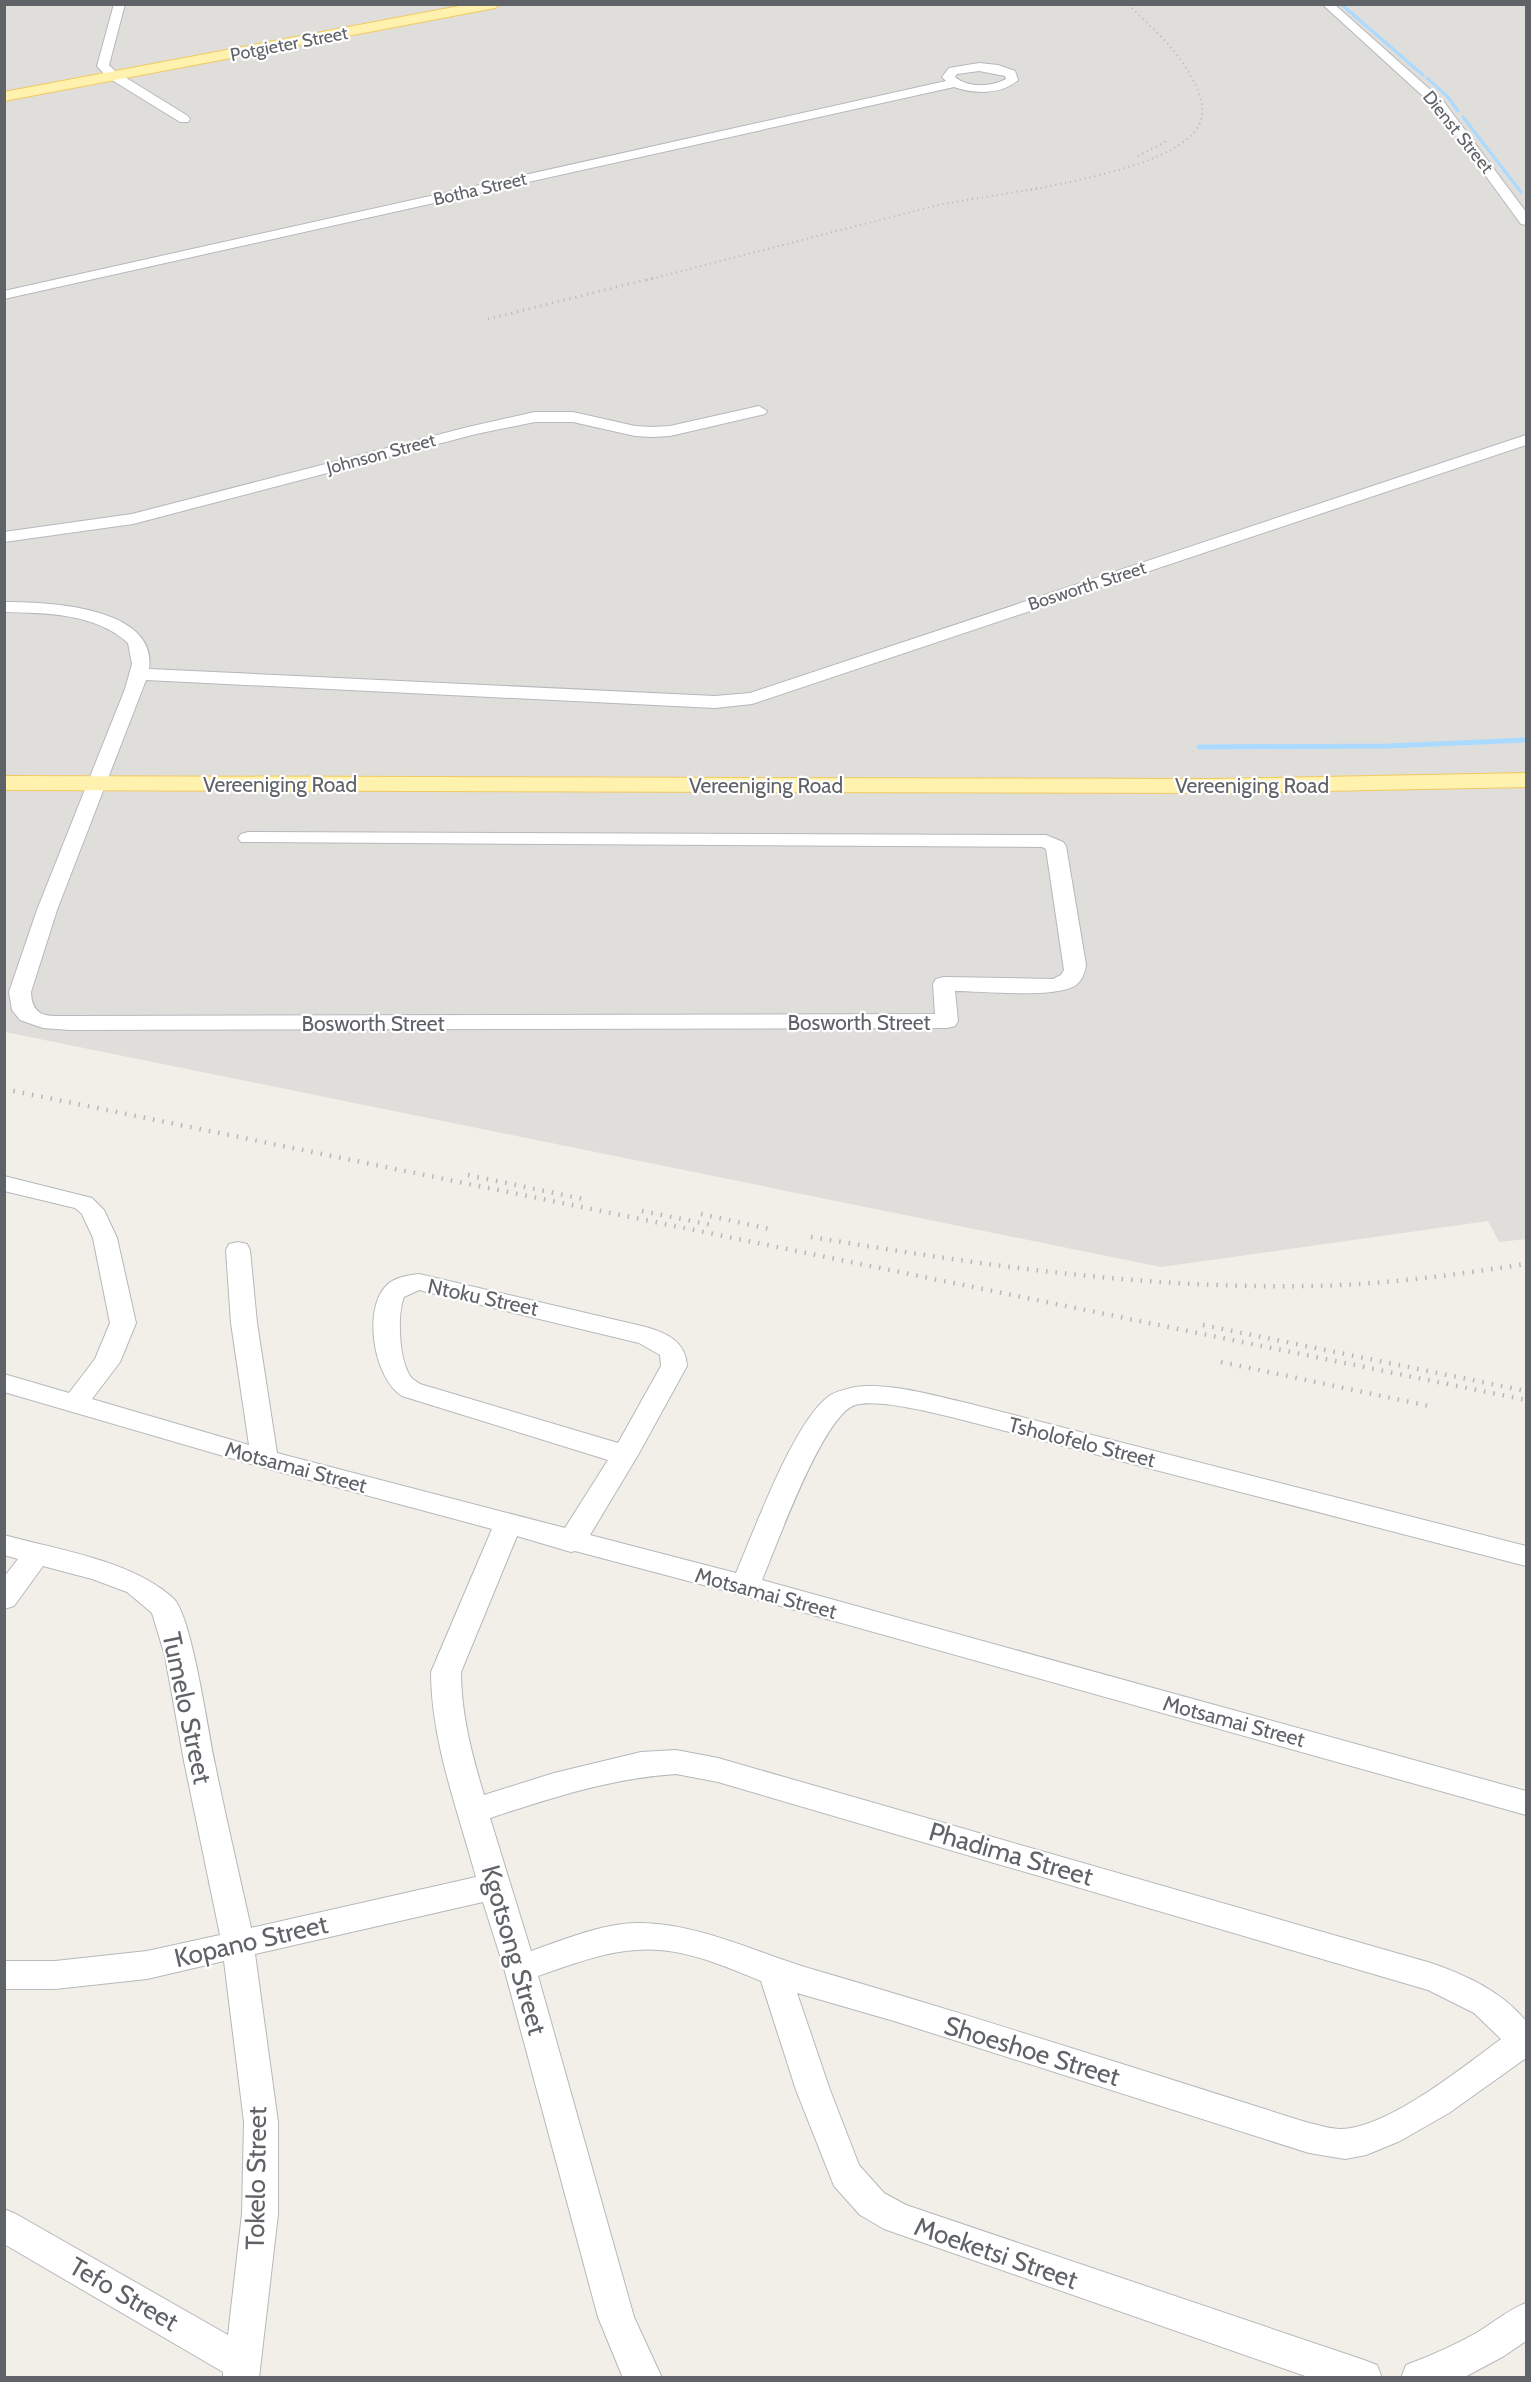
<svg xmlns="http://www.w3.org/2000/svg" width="1531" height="2382" font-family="Cabin,sans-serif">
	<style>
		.industrial { fill: #e0deda }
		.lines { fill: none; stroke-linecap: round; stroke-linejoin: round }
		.stream-far1 { stroke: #aadaff; stroke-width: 3 }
		.stream { stroke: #aadaff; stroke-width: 5 }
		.minor-casing { stroke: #b5b8bc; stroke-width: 2 }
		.major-casing { stroke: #f2c960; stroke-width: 2 }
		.minor { fill: #fff; fill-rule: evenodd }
		.major { fill: #fff2af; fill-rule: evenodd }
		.rail-far2 { stroke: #b6b7b8; stroke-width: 2; stroke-dasharray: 1 4; stroke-linecap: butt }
		.rail-far1 { stroke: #b6b7b8; stroke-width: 3; stroke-dasharray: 1 5; stroke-linecap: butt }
		.rail { stroke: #b6b7b8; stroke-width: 4.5; stroke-dasharray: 1.5 8; stroke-linecap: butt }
		.labels { text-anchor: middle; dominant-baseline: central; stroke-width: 4.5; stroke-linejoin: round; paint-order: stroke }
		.far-street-label { font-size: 18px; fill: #5f6368; stroke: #fff }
		.street-label { font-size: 21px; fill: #5f6368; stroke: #fff }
		.near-street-label { font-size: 26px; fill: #5f6368; stroke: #fff }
	</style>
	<rect width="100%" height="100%" fill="#f1efe8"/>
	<path class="industrial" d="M4,5H1526V1239L1499,1242L1488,1221L1161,1267L5,1032Z"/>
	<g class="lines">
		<g class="stream-far1">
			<path d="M1341,4L1423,75"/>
			<path d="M1427,78L1447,96L1458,111"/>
			<path d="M1463,117L1521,192"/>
		</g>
		<path class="stream" d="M1199,747L1389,746L1526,740"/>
		<defs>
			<g id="minor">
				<path d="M114,4H125L109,65L115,71L188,116L190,119L188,122H180L107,77L97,66Z"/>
				<path d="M1322,4H1334L1444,102L1526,212V225L1521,224L1436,108Z"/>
				<path d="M979,63L998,65L1015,71L1018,80C1002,95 973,94 954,87L4,299V291L946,81L942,77L949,68ZM979,71L1005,76L1006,79C991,87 968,88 955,77L957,74Z"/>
				<path d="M759,406L767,411L765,414L670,436L652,437L635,436L573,422H535L476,434L133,524L4,542V532L132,514L468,427L535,412H573L635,426L652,427L670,426Z"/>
				<path d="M1526,435V445L752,704L715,708L146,680L57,910L31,992C32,1019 49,1016 70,1016L935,1014L933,984L936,979L944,977L1053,979L1061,975L1064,970L1046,849L1042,847L241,842L238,838L241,834L248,832L1046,835L1063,842L1066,846L1086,965C1085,973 1082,980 1076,985C1057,999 981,991 955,991L958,1021L955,1026L947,1028L70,1030L43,1028L20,1020L12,1010L9,992L37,910L125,689L132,664L128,643C95,613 46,613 4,612V602C46,602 158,606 149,669L715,696L750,693Z"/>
				<path d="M4,1176L92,1198L104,1210L117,1238L136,1323L120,1362L92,1399L249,1445L231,1323L226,1250L229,1244L238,1242L247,1244L250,1250L257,1323L277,1453L565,1528L608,1460L402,1396C374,1378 363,1312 385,1287C392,1278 408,1275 419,1274L646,1327C667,1333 686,1342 687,1366L638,1455L590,1535L736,1573C754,1531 794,1421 829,1396C836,1391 847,1389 855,1387C887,1382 932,1395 963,1402L1526,1546V1566L963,1420C938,1414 878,1398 855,1405C823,1415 776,1547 762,1580L1526,1791V1815L745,1596L575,1551L571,1552L517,1536L461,1672C461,1714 472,1755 484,1795L554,1773L641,1752L676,1750L718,1758L1431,1963C1468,1976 1501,1991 1526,2021V2058L1449,2113L1400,2141L1366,2155L1345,2159L1309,2153L894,2021L797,1993L830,2090L859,2165L884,2193L906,2205L1364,2360L1377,2365L1382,2378H1311L884,2229L860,2215L834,2186L796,2090L761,1981C722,1965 680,1946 636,1950C603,1952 570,1965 538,1976L634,2317L662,2378H623L598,2317L504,1968L483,1902L255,1954L278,2122V2214L259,2378H223V2372L4,2244V2209L16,2214L228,2335L242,2214L244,2122L224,1961L147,1979L55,1989H4V1961H55L147,1951L220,1935L184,1761L165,1656L152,1613L127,1592L92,1579L43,1566L14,1606L4,1609V1577L18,1559L4,1555V1535C58,1550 131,1560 173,1598C192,1615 208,1733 215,1764C226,1819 239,1873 251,1928L476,1877C458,1811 431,1741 431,1672L492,1529L265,1468L4,1392V1374L69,1393L95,1359L110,1323L93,1238L82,1214L75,1208L4,1191ZM419,1290L639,1343L660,1355L661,1366L618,1443L420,1384C416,1381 411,1379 409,1374C399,1357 397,1315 404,1297ZM676,1774L718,1782L1428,1990L1474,2013L1501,2039C1463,2067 1388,2128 1341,2129C1330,2129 1319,2125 1309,2123C1144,2071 980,2018 815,1970C756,1953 702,1924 640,1923C606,1922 563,1940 531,1951L490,1818C551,1798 612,1778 676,1774Z"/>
				<path d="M1526,2303V2341L1504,2356L1463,2378H1401L1406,2365C1430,2356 1455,2345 1478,2332C1494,2322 1508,2310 1526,2303Z"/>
			</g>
			<g id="major">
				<path d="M470,4H502L495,8L4,101V92Z"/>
				<path d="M1526,773V787L1213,793L4,790V776L1213,779Z"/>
			</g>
		</defs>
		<use href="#minor" class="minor-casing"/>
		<use href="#major" class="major-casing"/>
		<use href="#minor" class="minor"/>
		<use href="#major" class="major"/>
		<g class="rail-far2">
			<path d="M1138,156L1167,141"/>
			<path d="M1031,190C1072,181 1179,164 1199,125C1209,106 1194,80 1184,65C1169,41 1147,24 1128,4"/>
			<path d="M647,280L938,205L1039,188"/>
		</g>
		<path class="rail-far1" d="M488,319L653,278"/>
		<g class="rail">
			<path d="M4,1089L1526,1400"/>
			<path d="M468,1175L583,1199"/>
			<path d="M642,1211L712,1225"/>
			<path d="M701,1214L774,1230"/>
			<path d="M811,1237C976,1264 1141,1289 1309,1286C1382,1285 1454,1275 1526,1264"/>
			<path d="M1203,1325L1526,1391"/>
			<path d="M1221,1362L1434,1407"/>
		</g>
	</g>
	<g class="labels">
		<g class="far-street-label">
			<text transform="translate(289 44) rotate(-11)">Potgieter Street</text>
			<text transform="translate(1458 132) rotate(51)">Dienst Street</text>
			<text transform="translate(480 189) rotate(-13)">Botha Street</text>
			<text transform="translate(381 454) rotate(-15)">Johnson Street</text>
			<text transform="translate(1087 586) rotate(-18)">Bosworth Street</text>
		</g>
		<g class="street-label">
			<text x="280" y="784">Vereeniging Road</text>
			<text x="766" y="785">Vereeniging Road</text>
			<text x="1252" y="785">Vereeniging Road</text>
			<text x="859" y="1022">Bosworth Street</text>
			<text x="373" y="1023">Bosworth Street</text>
			<text transform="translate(483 1297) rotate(12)">Ntoku Street</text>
			<text transform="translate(1082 1442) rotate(14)">Tsholofelo Street</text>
			<text transform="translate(296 1467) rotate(15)">Motsamai Street</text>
			<text transform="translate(766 1593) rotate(15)">Motsamai Street</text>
			<text transform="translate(1234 1721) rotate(15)">Motsamai Street</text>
		</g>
		<g class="near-street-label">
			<text transform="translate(187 1708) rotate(78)">Tumelo Street</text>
			<text transform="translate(1011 1854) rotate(16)">Phadima Street</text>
			<text transform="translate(251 1941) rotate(-13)">Kopano Street</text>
			<text transform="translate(514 1950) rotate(74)">Kgotsong Street</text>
			<text transform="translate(1032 2051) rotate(17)">Shoeshoe Street</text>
			<text transform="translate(256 2178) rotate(-89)">Tokelo Street</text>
			<text transform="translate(996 2253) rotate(19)">Moeketsi Street</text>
			<text transform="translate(124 2294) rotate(30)">Tefo Street</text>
		</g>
	</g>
	<rect width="1531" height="2382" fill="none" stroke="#5f6368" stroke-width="12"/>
</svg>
